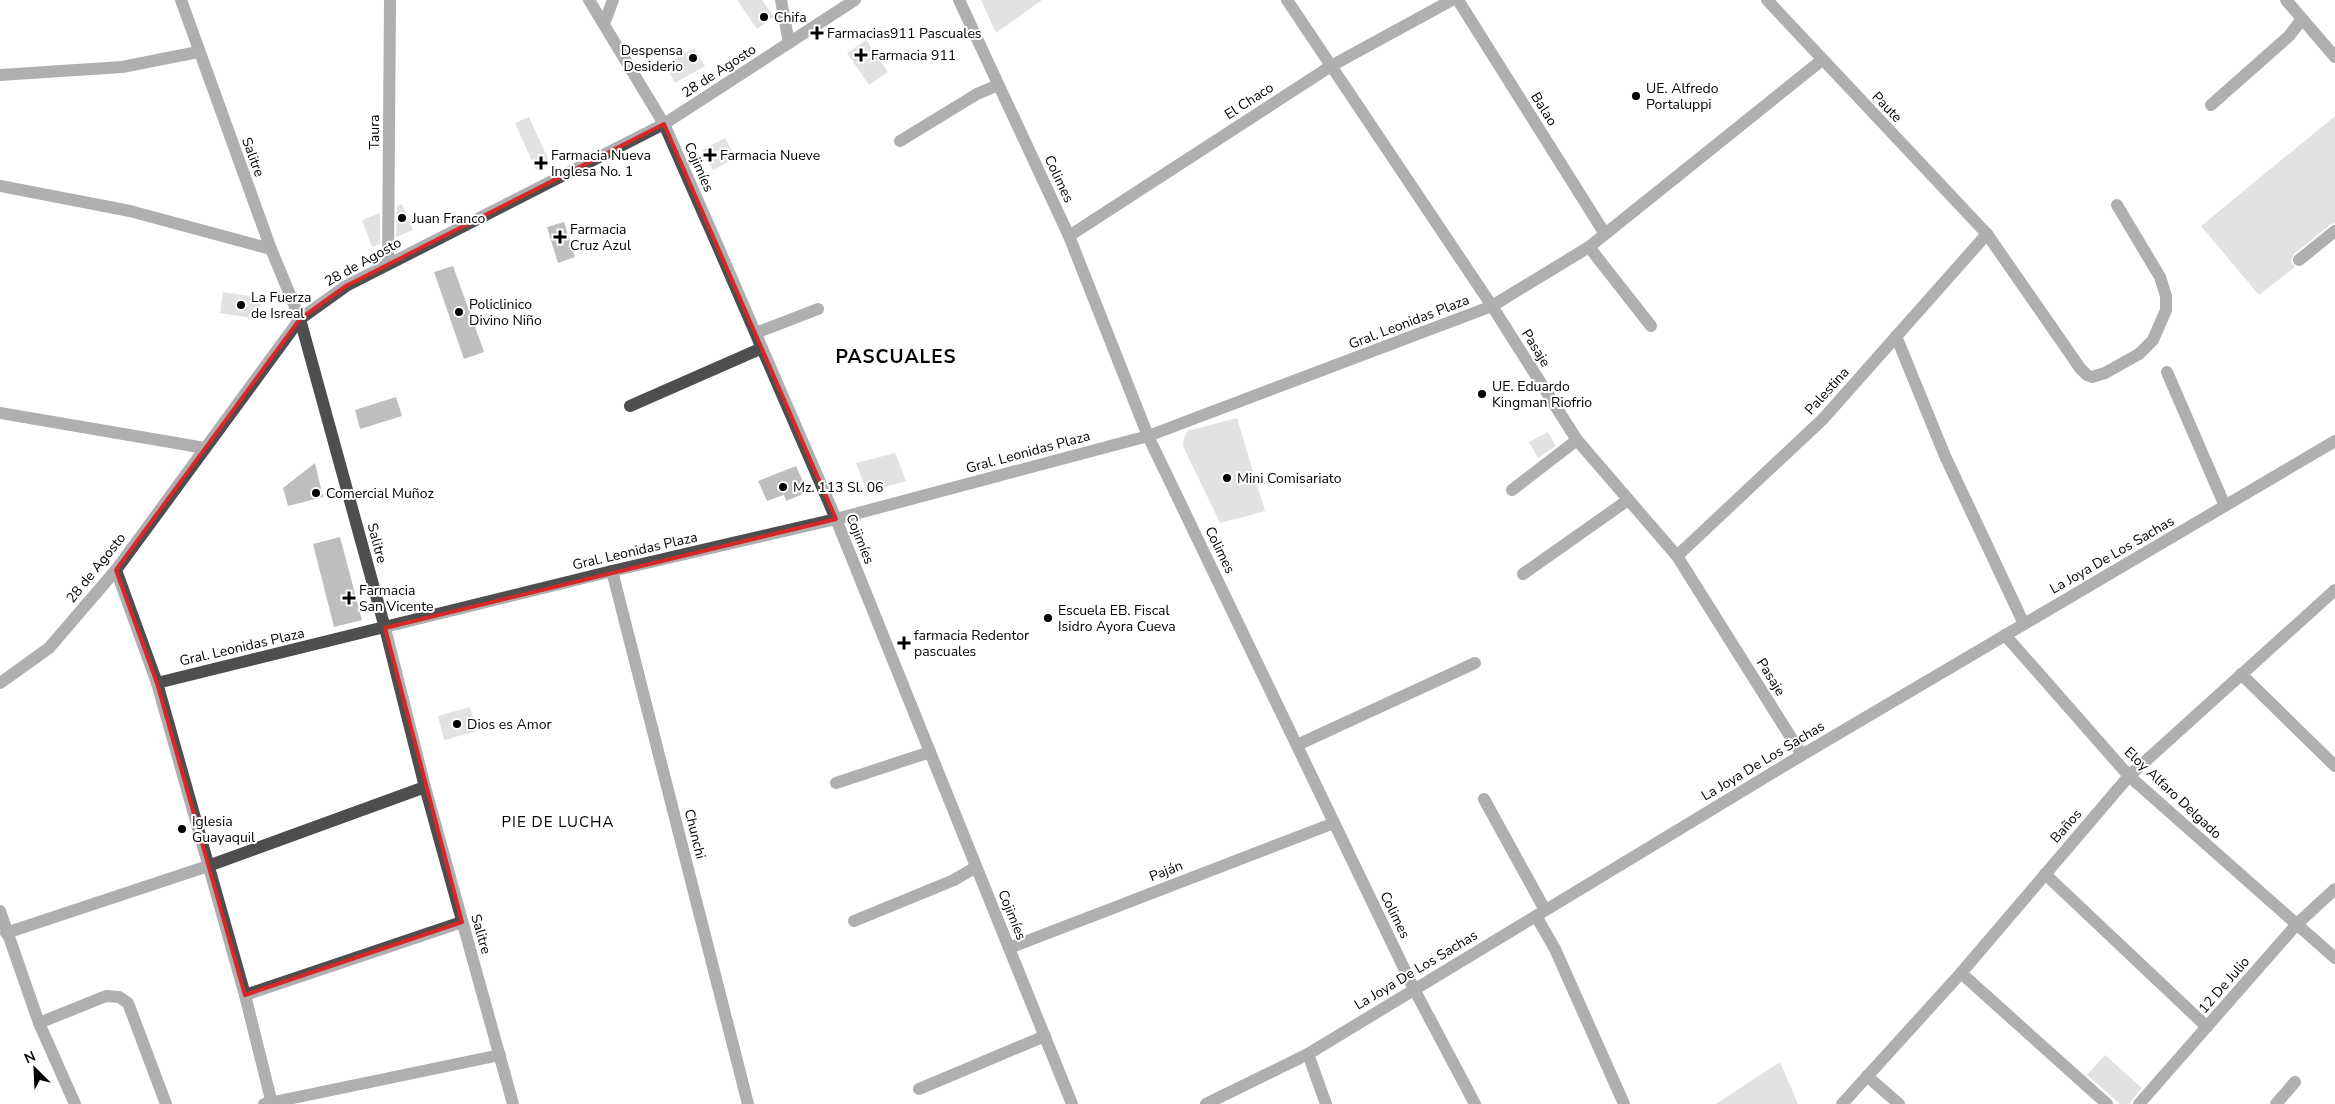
<svg xmlns="http://www.w3.org/2000/svg" width="2335" height="1104" font-family="'Nunito Sans',sans-serif">
	<style>
		.building { fill: #bebebe }
		.lines { fill: none; stroke-linecap: round; stroke-linejoin: round }
		.minor { stroke: #4e4e4e; stroke-width: 12 }
		.marked { fill: none; stroke: #d62828; stroke-width: 4; stroke-linejoin: round }
		.poi-dot { fill: #000; stroke: #fff; stroke-width: 2 }
		.labels { text-anchor: middle; dominant-baseline: central; stroke-width: 4; stroke-linejoin: round; paint-order: stroke }
		.poi-label { font-size: 14px; fill: #000; stroke: #fff; text-anchor: start }
		.street-label { font-size: 14px; fill: #000; stroke: #fff }
		.neighbourhood-label { font-size: 15px; letter-spacing: 1px; fill: #000; stroke: #fff }
		.district-label { font-size: 19px; font-weight: bold; letter-spacing: 1px; fill: #000; stroke: #fff }
	</style>
	<rect width="100%" height="100%" fill="#fff"/>
	<g class="building">
		<path d="M737,0H762L774,17L757,29Z"/>
		<path d="M981,0H1042L996,33Z"/>
		<path d="M866,40L888,72L869,85L847,53Z"/>
		<path d="M694,48L705,66L675,83L665,65Z"/>
		<path d="M2335,116V223L2330,225L2294,254L2291,261L2295,267L2259,295L2201,226Z"/>
		<path d="M529,117L550,163L536,170L515,123Z"/>
		<path d="M725,138L736,158L713,170L702,150Z"/>
		<path d="M402,204L413,230L396,237L397,206Z"/>
		<path d="M380,213V244L372,247L362,220Z"/>
		<path d="M564,222L575,257L558,263L547,227Z"/>
		<path d="M453,266L484,352L464,359L434,272Z"/>
		<path d="M223,292L262,298L259,319L220,313Z"/>
		<path d="M396,397L402,416L360,429L355,410Z"/>
		<path d="M1237,418L1265,511L1220,523L1183,446L1184,439L1187,431Z"/>
		<path d="M1548,432L1556,446L1538,458L1529,442Z"/>
		<path d="M895,453L906,481L867,492L856,463Z"/>
		<path d="M315,463L323,497L288,506L283,488Z"/>
		<path d="M796,466L808,492L786,501L784,495L767,501L758,481Z"/>
		<path d="M340,537L362,620L334,627L313,544Z"/>
		<path d="M470,707L477,731L444,740L438,716Z"/>
		<path d="M2105,1055L2142,1088L2129,1104H2120L2087,1075Z"/>
		<path d="M1780,1062L1798,1104H1716Z"/>
	</g>
	<g class="lines">
		<g class="minor">
			<path d="M181,0L271,249L300,319L385,628L425,787L513,1104"/>
			<path d="M589,0L664,124L716,242L836,519L1072,1104"/>
			<path d="M781,0L789,43"/>
			<path d="M959,0L1069,236L1148,436L1414,989L1475,1104"/>
			<path d="M1287,0L1492,306L1577,440L1677,556L1802,755"/>
			<path d="M1458,0L1605,234"/>
			<path d="M1767,0L1987,234L2080,368L2087,375L2092,377L2105,373L2139,354L2153,340L2166,310V296L2160,277L2117,205"/>
			<path d="M2286,0L2335,57"/>
			<path d="M604,24L613,0"/>
			<path d="M0,75L122,67L198,52"/>
			<path d="M2211,105L2289,36L2302,19"/>
			<path d="M900,141L977,94L998,85"/>
			<path d="M0,186L130,211L271,249"/>
			<path d="M1069,236L1331,66L1452,0"/>
			<path d="M1589,247L1651,326"/>
			<path d="M2299,260L2335,231"/>
			<path d="M388,264L390,0"/>
			<path d="M756,333L818,309"/>
			<path d="M1896,336L1945,456L2024,624"/>
			<path d="M2167,372L2225,506"/>
			<path d="M630,406L762,348"/>
			<path d="M0,413L205,448"/>
			<path d="M1512,490L1577,440"/>
			<path d="M1677,556L1823,419L1987,234"/>
			<path d="M116,570L157,683L245,995L272,1104"/>
			<path d="M612,571L748,1104"/>
			<path d="M1523,574L1628,500"/>
			<path d="M2005,635L2129,776L2335,958"/>
			<path d="M2241,674L2335,766"/>
			<path d="M0,683L49,648L116,570L300,319L346,286L664,124L855,0"/>
			<path d="M157,683L612,571L836,519L1148,436L1492,306L1589,247L1822,60"/>
			<path d="M1297,745L1475,663"/>
			<path d="M836,783L930,752"/>
			<path d="M1484,799L1545,910"/>
			<path d="M2045,874L2207,1027"/>
			<path d="M0,911L39,1023L75,1104"/>
			<path d="M1536,916L1555,949L1624,1104"/>
			<path d="M854,921L954,880L976,867"/>
			<path d="M6,933L208,866L425,787"/>
			<path d="M1009,948L1334,823"/>
			<path d="M1961,973L2107,1104"/>
			<path d="M245,995L462,922"/>
			<path d="M39,1023L106,996L119,997L128,1003L166,1104"/>
			<path d="M1308,1054L1326,1104"/>
			<path d="M1867,1076L1899,1104"/>
			<path d="M919,1089L1045,1036"/>
			<path d="M264,1104L500,1055"/>
			<path d="M1206,1104L1308,1054L1802,755L2335,441"/>
			<path d="M1842,1104L1961,973L2129,776L2335,590"/>
			<path d="M2139,1104L2297,924L2335,889"/>
			<path d="M2276,1104L2295,1082"/>
		</g>
	</g>
	<path d="M0 0H2335V1104H0ZM664,124L836,519L385,628L462,922L245,995L157,683L116,570L300,319L346,286Z" fill="#fff" fill-opacity=".55" fill-rule="evenodd"/>
	<path class="marked" d="M664,124L836,519L385,628L462,922L245,995L157,683L116,570L300,319L346,286Z"/>
	<g class="poi-dot">
		<circle cx="764" cy="17" r="5"/>
		<path d="M814.5 25.5h5v5h5v5h-5v5h-5v-5h-5v-5h5z"/>
		<path d="M858.5 47.5h5v5h5v5h-5v5h-5v-5h-5v-5h5z"/>
		<circle cx="693" cy="58" r="5"/>
		<circle cx="1636" cy="96" r="5"/>
		<path d="M707.5 147.5h5v5h5v5h-5v5h-5v-5h-5v-5h5z"/>
		<path d="M538.5 155.5h5v5h5v5h-5v5h-5v-5h-5v-5h5z"/>
		<circle cx="402" cy="218" r="5"/>
		<path d="M557.5 229.5h5v5h5v5h-5v5h-5v-5h-5v-5h5z"/>
		<circle cx="241" cy="305" r="5"/>
		<circle cx="459" cy="312" r="5"/>
		<circle cx="1482" cy="394" r="5"/>
		<circle cx="1227" cy="478" r="5"/>
		<circle cx="783" cy="487" r="5"/>
		<circle cx="316" cy="493" r="5"/>
		<path d="M346.5 590.5h5v5h5v5h-5v5h-5v-5h-5v-5h5z"/>
		<circle cx="1048" cy="618" r="5"/>
		<path d="M901.5 635.5h5v5h5v5h-5v5h-5v-5h-5v-5h5z"/>
		<circle cx="457" cy="724" r="5"/>
		<circle cx="182" cy="829" r="5"/>
	</g>
	<g class="labels">
		<g class="poi-label">
			<text x="774" y="17">Chifa</text>
			<text x="827" y="33">Farmacias911 Pascuales</text>
			<text x="683" y="50" text-anchor="end">Despensa<tspan x="683" dy="16">Desiderio</tspan></text>
			<text x="871" y="55">Farmacia 911</text>
			<text x="1646" y="88">UE. Alfredo<tspan x="1646" dy="16">Portaluppi</tspan></text>
			<text x="551" y="155">Farmacia Nueva<tspan x="551" dy="16">Inglesa No. 1</tspan></text>
			<text x="720" y="155">Farmacia Nueve</text>
			<text x="412" y="218">Juan Franco</text>
			<text x="570" y="229">Farmacia<tspan x="570" dy="16">Cruz Azul</tspan></text>
			<text x="251" y="297">La Fuerza<tspan x="251" dy="16">de Isreal</tspan></text>
			<text x="469" y="304">Policlinico<tspan x="469" dy="16">Divino Niño</tspan></text>
			<text x="1492" y="386">UE. Eduardo<tspan x="1492" dy="16">Kingman Riofrio</tspan></text>
			<text x="1237" y="478">Mini Comisariato</text>
			<text x="793" y="487">Mz. 113 Sl. 06</text>
			<text x="326" y="493">Comercial Muñoz</text>
			<text x="359" y="590">Farmacia<tspan x="359" dy="16">San Vicente</tspan></text>
			<text x="1058" y="610">Escuela EB. Fiscal<tspan x="1058" dy="16">Isidro Ayora Cueva</tspan></text>
			<text x="914" y="635">farmacia Redentor<tspan x="914" dy="16">pascuales</tspan></text>
			<text x="467" y="724">Dios es Amor</text>
			<text x="192" y="821">Iglesia<tspan x="192" dy="16">Guayaquil</tspan></text>
		</g>
		<g class="street-label">
			<text transform="translate(719 71) rotate(-33)">28 de Agosto</text>
			<text transform="translate(1249 101) rotate(-33)">El Chaco</text>
			<text transform="translate(1887 107) rotate(46)">Paute</text>
			<text transform="translate(1544 109) rotate(58)">Balao</text>
			<text transform="translate(374 132) rotate(-90)">Taura</text>
			<text transform="translate(253 157) rotate(70)">Salitre</text>
			<text transform="translate(699 167) rotate(66)">Cojimíes</text>
			<text transform="translate(1059 179) rotate(65)">Colimes</text>
			<text transform="translate(363 262) rotate(-29)">28 de Agosto</text>
			<text transform="translate(1409 322) rotate(-21)">Gral. Leonidas Plaza</text>
			<text transform="translate(1536 348) rotate(58)">Pasaje</text>
			<text transform="translate(1827 391) rotate(-48)">Palestina</text>
			<text transform="translate(1028 452) rotate(-15)">Gral. Leonidas Plaza</text>
			<text transform="translate(860 539) rotate(68)">Cojimíes</text>
			<text transform="translate(377 543) rotate(75)">Salitre</text>
			<text transform="translate(1220 550) rotate(64)">Colimes</text>
			<text transform="translate(635 551) rotate(-13)">Gral. Leonidas Plaza</text>
			<text transform="translate(2112 555) rotate(-30)">La Joya De Los Sachas</text>
			<text transform="translate(96 568) rotate(-51)">28 de Agosto</text>
			<text transform="translate(242 647) rotate(-13)">Gral. Leonidas Plaza</text>
			<text transform="translate(1771 677) rotate(58)">Pasaje</text>
			<text transform="translate(1763 761) rotate(-31)">La Joya De Los Sachas</text>
			<text transform="translate(2173 793) rotate(43)">Eloy Alfaro Delgado</text>
			<text transform="translate(2066 826) rotate(-49)">Baños</text>
			<text transform="translate(695 834) rotate(76)">Chunchi</text>
			<text transform="translate(1166 871) rotate(-21)">Paján</text>
			<text transform="translate(1012 915) rotate(68)">Cojimíes</text>
			<text transform="translate(1395 915) rotate(64)">Colimes</text>
			<text transform="translate(481 934) rotate(74)">Salitre</text>
			<text transform="translate(1416 970) rotate(-31)">La Joya De Los Sachas</text>
			<text transform="translate(2224 985) rotate(-49)">12 De Julio</text>
		</g>
		<g class="neighbourhood-label">
			<text x="558" y="822">PIE DE LUCHA</text>
		</g>
		<g class="district-label">
			<text x="896" y="357">PASCUALES</text>
		</g>
	</g>
	<g transform="translate(35 1069) rotate(336)" stroke="#ffffff" stroke-width="4" paint-order="stroke">
	<path d="M0-4L9 19L0 12L-9 19Z" fill="#000000"/>
	<text y="-8" font-size="14" font-weight="bold" text-anchor="middle" fill="#000000">N</text>
	</g>
</svg>
